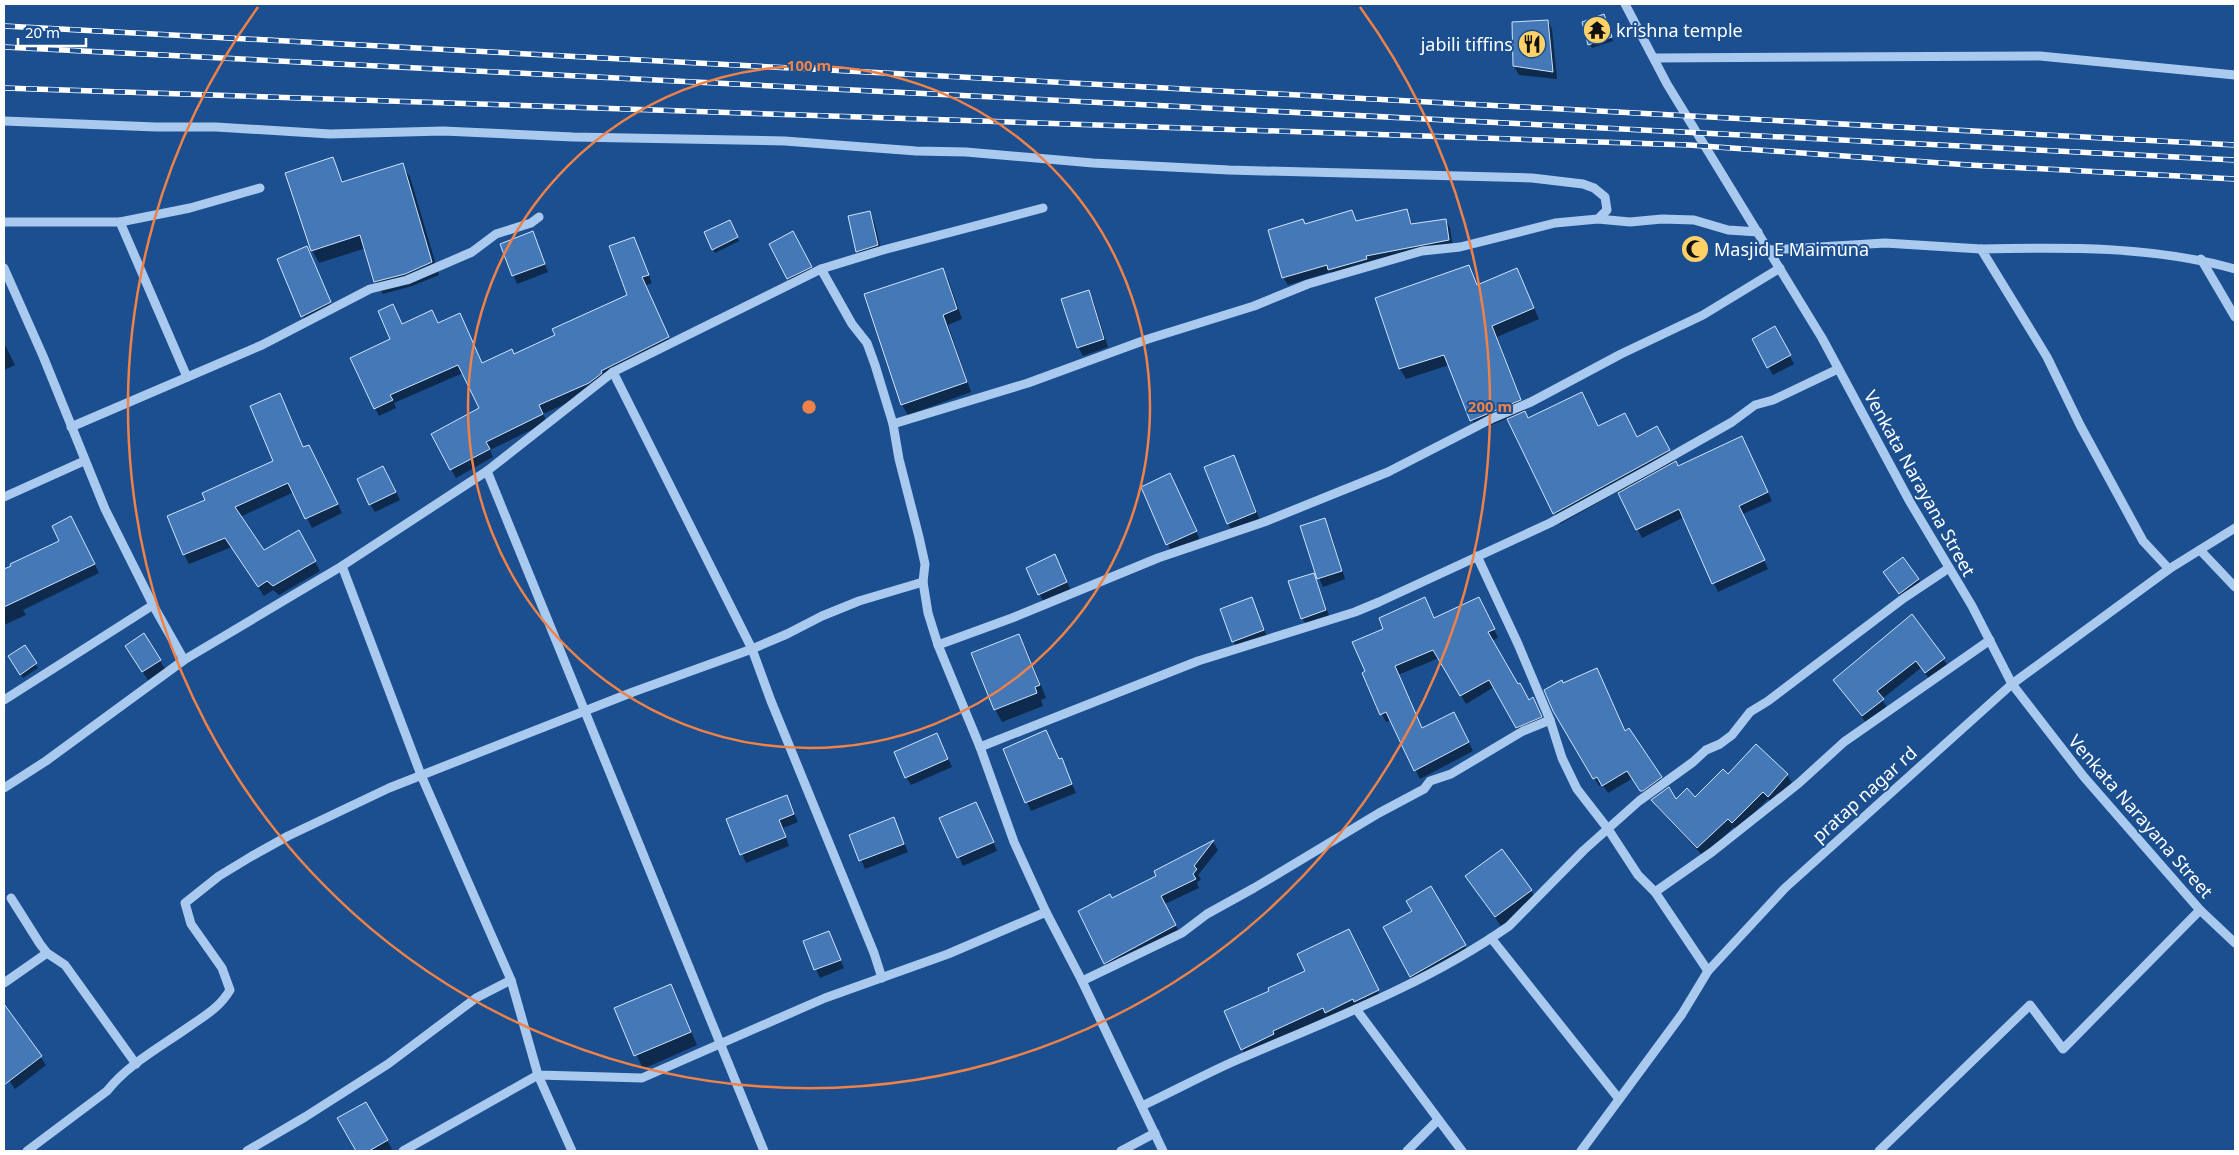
<svg xmlns="http://www.w3.org/2000/svg" width="2239" height="1155" font-family="'Noto Sans',sans-serif">
	<style>
		.shadow { fill: #0007 }
		.building { fill: #4478b7; stroke: #cfe3fa }
		.lines { fill: none; stroke-linecap: round; stroke-linejoin: round }
		.minor { stroke: #a9c9ee; stroke-width: 9 }
		.rail-casing { stroke: #fff; stroke-width: 5.5 }
		.rail { stroke: #1b4f8f; stroke-width: 4; stroke-dasharray: 11; stroke-linecap: butt }
		.ring { fill: none; stroke: #ee8249; stroke-width: 2.5 }
		.labels { text-anchor: middle; dominant-baseline: central; stroke-width: 4; stroke-linejoin: round; paint-order: stroke }
		.poi-label { font-size: 18px; fill: #fff; stroke: #1b4f8f; text-anchor: start }
		.street-label { font-size: 18px; fill: #fff; stroke: #1b4f8f }
		.centre { fill: #ee8249; stroke: #1b4f8f; stroke-width: 2.5 }
		.ring-label { font-size: 15px; text-anchor: middle; font-weight: bold; fill: #ee8249; stroke: #1b4f8f; stroke-width: 4; stroke-linejoin: round; paint-order: stroke }
	</style>
	<rect width="100%" height="100%" fill="#1b4f8f"/>
	<g class="shadow">
		<path d="M1605,19L1613,41L1592,48L1590,44Z"/>
		<path d="M1548,21L1552,29L1557,79L1519,75L1514,66Z"/>
		<path d="M333,159L344,183L402,165L410,177L439,275L412,286L383,294L375,281L366,248L319,263L312,250Z"/>
		<path d="M1407,210L1413,225L1446,220L1450,228L1453,247L1334,278L1330,272L1288,285L1283,277L1306,226L1352,212L1357,222Z"/>
		<path d="M869,213L874,221L882,253L862,260L857,251Z"/>
		<path d="M732,225L739,241L715,253L713,249Z"/>
		<path d="M532,233L548,272L517,284L501,245Z"/>
		<path d="M634,238L652,283L645,286L672,346L605,379L594,391L543,414L547,422L490,450L493,457L456,478L432,435L480,409L463,373L394,403L396,408L379,416L375,408L391,339L393,305L402,325L438,324L460,315L482,365L514,355L556,336L629,296Z"/>
		<path d="M797,241L815,275L793,286L788,278Z"/>
		<path d="M307,248L334,311L307,325L279,260Z"/>
		<path d="M1469,266L1478,286L1517,270L1539,319L1497,337L1528,419L1598,427L1637,438H1662L1677,467L1746,446L1772,501L1743,514L1768,569L1718,592L1684,517L1642,538L1619,491L1560,524L1508,418L1477,431L1449,365L1406,379L1400,369L1377,299Z"/>
		<path d="M942,269L948,279L962,319L948,325L971,392L908,415L902,405L866,295Z"/>
		<path d="M1088,292L1093,300L1108,347L1083,356L1078,347Z"/>
		<path d="M1775,328L1794,364L1773,375L1753,340Z"/>
		<path d="M4,343L15,365L4,370Z"/>
		<path d="M280,394L304,448L314,456L342,513L312,528L294,492L240,517L263,552L298,532L320,571L279,595L273,590L264,596L232,547L189,564L184,554L207,501L275,461Z"/>
		<path d="M1234,456L1260,520L1232,531L1228,523Z"/>
		<path d="M388,476L400,500L375,512L370,504Z"/>
		<path d="M1174,483L1200,540L1172,553L1143,488Z"/>
		<path d="M1324,520L1329,528L1345,579L1323,587L1319,578Z"/>
		<path d="M76,527L99,573L23,610L26,615L4,625V570L61,541Z"/>
		<path d="M1059,564L1071,591L1044,603L1027,568Z"/>
		<path d="M1313,574L1330,618L1307,626L1302,618Z"/>
		<path d="M1918,579L1923,587L1904,601L1889,580Z"/>
		<path d="M1252,599L1268,639L1237,650L1221,610Z"/>
		<path d="M1484,606L1498,638L1491,641L1528,701L1533,699L1545,725L1521,736L1494,687L1466,704L1439,658L1398,675L1422,729L1459,721L1473,751L1420,779L1391,720L1386,722L1382,714L1364,673L1434,619Z"/>
		<path d="M1912,616L1949,667L1931,681L1921,668L1882,699L1887,708L1867,724L1834,680Z"/>
		<path d="M144,635L165,669L148,680L131,654Z"/>
		<path d="M1019,636L1026,648L1046,698L1041,700L1043,706L1002,722L995,709Z"/>
		<path d="M24,647L38,668L23,678L9,656Z"/>
		<path d="M1546,691L1626,732L1665,785L1646,798L1633,778L1608,793L1602,784L1599,786Z"/>
		<path d="M941,743L952,767L911,785L906,777Z"/>
		<path d="M1756,746L1787,775L1792,783L1773,804L1768,799L1737,830L1734,827L1703,856L1658,808L1653,800L1695,799L1728,776Z"/>
		<path d="M1004,750L1061,760L1076,793L1031,811Z"/>
		<path d="M786,796L798,822L783,828L789,846L746,863L728,820Z"/>
		<path d="M980,811L997,851L963,866L941,818Z"/>
		<path d="M893,819L908,852L865,869L851,835Z"/>
		<path d="M1213,842L1218,850L1198,875L1201,879L1197,883L1199,888L1165,904L1180,934L1109,971L1105,963L1112,900L1158,876L1156,872Z"/>
		<path d="M1466,876L1531,891L1538,903L1503,929Z"/>
		<path d="M1430,888L1469,953L1416,984L1384,927L1414,911Z"/>
		<path d="M828,932L844,968L820,978L804,942Z"/>
		<path d="M1353,938L1382,999L1331,1021L1328,1016L1277,1040L1246,1057L1242,1049L1270,992L1307,972Z"/>
		<path d="M670,986L697,1045L643,1069L616,1009Z"/>
		<path d="M8,1012L46,1065L15,1089L4,1073V1015Z"/>
		<path d="M366,1104L392,1149L388,1151H358L339,1119Z"/>
	</g>
	<g class="building">
		<path d="M1604,14L1612,37L1588,45L1582,22Z"/>
		<path d="M1548,20L1553,72L1513,66L1512,22Z"/>
		<path d="M333,157L342,182L403,163L432,262L405,274L374,282L360,235L311,251L285,173Z"/>
		<path d="M1407,209L1411,224L1446,219L1449,240L1366,256L1367,259L1328,270L1327,265L1282,278L1268,230L1303,219L1305,224L1352,210L1356,221Z"/>
		<path d="M870,211L878,245L856,252L848,216Z"/>
		<path d="M730,220L738,237L712,250L704,232Z"/>
		<path d="M533,231L545,264L512,276L500,244Z"/>
		<path d="M793,231L812,267L787,279L769,244Z"/>
		<path d="M634,237L649,275L642,277L669,337L601,371L602,373L589,383L539,405L543,414L486,442L490,449L450,470L431,434L479,408L458,365L390,395L393,400L374,409L350,358L390,339L378,311L393,304L402,324L432,310L438,323L460,313L482,363L512,349L514,354L555,335L552,329L627,295L609,246Z"/>
		<path d="M307,246L331,302L301,317L277,259Z"/>
		<path d="M1469,265L1477,285L1517,268L1534,308L1492,326L1521,400L1470,421L1444,355L1399,369L1375,298Z"/>
		<path d="M943,268L957,309L943,315L967,382L901,405L864,294Z"/>
		<path d="M1089,290L1104,339L1077,348L1061,299Z"/>
		<path d="M1775,326L1791,355L1767,368L1752,339Z"/>
		<path d="M1582,392L1598,426L1625,413L1637,437L1657,426L1670,450L1553,514L1507,419L1525,411L1528,418Z"/>
		<path d="M280,393L303,447L309,445L338,504L305,519L288,483L235,507L264,550L299,530L316,561L273,586L267,581L258,587L225,538L183,555L167,516L205,500L202,493L273,461L250,406Z"/>
		<path d="M1742,436L1768,492L1739,506L1765,560L1712,584L1679,509L1636,530L1618,493L1676,461L1678,466Z"/>
		<path d="M1234,455L1256,512L1227,524L1204,467Z"/>
		<path d="M383,466L396,492L369,505L357,479Z"/>
		<path d="M1170,473L1197,531L1166,545L1141,487Z"/>
		<path d="M71,516L95,564L4,607V569L11,566L10,564L59,541L52,526Z"/>
		<path d="M1325,518L1342,571L1317,579L1300,526Z"/>
		<path d="M1055,554L1067,582L1038,595L1026,568Z"/>
		<path d="M1903,557L1919,579L1899,594L1883,572Z"/>
		<path d="M1314,573L1326,610L1301,619L1288,581Z"/>
		<path d="M1252,597L1264,630L1232,642L1220,609Z"/>
		<path d="M1425,597L1434,618L1479,597L1495,629L1488,632L1518,684L1520,683L1529,700L1533,697L1542,717L1516,728L1489,680L1460,696L1433,650L1395,666L1422,728L1454,712L1469,742L1414,771L1386,712L1380,715L1362,673L1365,671L1352,642L1383,629L1379,618Z"/>
		<path d="M1912,614L1945,658L1925,673L1916,661L1877,691L1884,699L1862,716L1833,680Z"/>
		<path d="M144,633L161,660L142,672L125,646Z"/>
		<path d="M1019,634L1040,685L1035,687L1037,693L994,710L971,653Z"/>
		<path d="M25,645L37,663L20,675L8,656Z"/>
		<path d="M1597,668L1625,731L1629,728L1662,777L1643,791H1640L1627,771L1602,786L1597,777L1593,779L1553,711L1544,690L1562,680L1563,683Z"/>
		<path d="M1046,730L1059,759L1062,758L1072,784L1025,803L1003,749Z"/>
		<path d="M937,733L948,759L905,778L894,752Z"/>
		<path d="M1756,744L1788,774L1768,797L1763,792L1732,823L1728,819L1697,848L1651,800L1669,787L1676,799L1687,788L1695,797L1723,769L1728,774Z"/>
		<path d="M787,795L794,814L779,820L786,837L740,855L726,819Z"/>
		<path d="M976,802L994,842L957,858L939,818Z"/>
		<path d="M894,817L904,844L859,861L849,835Z"/>
		<path d="M1214,840L1194,866L1197,869L1193,874L1196,879L1161,896L1176,925L1104,964L1078,911L1110,894L1112,898L1156,876L1154,871Z"/>
		<path d="M1502,849L1532,890L1495,917L1465,876Z"/>
		<path d="M1431,886L1466,945L1410,977L1383,927L1412,911L1406,901Z"/>
		<path d="M1349,929L1379,990L1354,1002L1353,999L1325,1013L1323,1008L1273,1031L1274,1034L1241,1050L1224,1011L1269,991L1268,988L1305,971L1297,954Z"/>
		<path d="M829,931L841,960L814,970L803,941Z"/>
		<path d="M671,984L691,1032L634,1056L614,1008Z"/>
		<path d="M4,1004L42,1056L4,1085Z"/>
		<path d="M366,1102L388,1140L369,1151H356L337,1118Z"/>
	</g>
	<g class="lines">
		<g class="minor">
			<path d="M1625,4L1667,84L1822,338L1910,502L1972,606L2012,684L2084,777L2200,910L2235,943"/>
			<path d="M1655,58L2040,56L2235,75"/>
			<path d="M4,121L156,127H216L330,134L443,131L573,137L785,141L916,151L966,152L1093,163L1229,170L1532,178L1583,184L1594,188L1605,197L1607,210L1598,219L1555,223L1460,247L1422,251L1308,284L1254,306L1148,339L1028,383L893,424"/>
			<path d="M1043,208L883,250L821,269L613,372L487,471L342,566L421,775L511,980L538,1075L642,1078L825,998L948,954L1046,912"/>
			<path d="M1598,219L1630,222L1662,219L1694,220L1728,230L1758,232"/>
			<path d="M4,222H120L187,377"/>
			<path d="M120,222L190,208L260,188"/>
			<path d="M1770,250L1885,243L1981,249"/>
			<path d="M2201,259L2235,317"/>
			<path d="M4,268L43,356L105,509L153,605L184,660"/>
			<path d="M821,269L852,324L867,343L875,365L893,424L899,459L919,537L925,564L923,582L928,613L938,645L980,747L1014,842L1046,912L1082,981L1163,1151"/>
			<path d="M613,372L752,649L771,701L874,953L882,978"/>
			<path d="M71,427L262,345L370,289L407,280L472,252L496,234L531,223L539,217"/>
			<path d="M487,471L764,1151"/>
			<path d="M4,497L84,461"/>
			<path d="M2200,550L2235,587"/>
			<path d="M1477,556L1518,644L1550,720L1562,758L1577,789L1608,829L1638,875L1655,892L1712,852L1799,783L1844,742L1990,640"/>
			<path d="M2169,569L2143,541L2080,425L2047,357L1981,249C2066,247 2153,246 2235,269"/>
			<path d="M938,645L1012,618L1158,558L1264,522L1388,472L1493,418L1531,402L1621,354L1703,315L1780,268"/>
			<path d="M4,700L153,605"/>
			<path d="M980,747L1198,661L1355,612L1379,602L1550,523L1651,468L1732,422L1755,405L1773,400L1838,369"/>
			<path d="M4,788L46,761L184,660L342,566"/>
			<path d="M1655,892L1708,971"/>
			<path d="M11,898L40,944L47,953L65,965L136,1064"/>
			<path d="M1491,938L1619,1099"/>
			<path d="M1082,981L1182,933L1207,914L1254,888L1379,813L1424,789L1430,781L1451,774L1523,731L1550,720"/>
			<path d="M4,983L47,953"/>
			<path d="M1356,1009L1462,1151"/>
			<path d="M1142,1106C1174,1091 1205,1074 1237,1060C1330,1020 1426,984 1509,926L1584,850L1639,801L1693,762L1706,750L1720,744L1732,735L1750,712L1768,701L1904,598L1949,568"/>
			<path d="M27,1151L107,1091C128,1064 162,1046 190,1026C206,1015 220,1007 230,990L222,968L191,924L185,903L219,876L252,856L288,836L389,788L633,692L752,649L787,634L822,616L859,601L923,582"/>
			<path d="M247,1151L305,1117L388,1064L476,998L511,980"/>
			<path d="M403,1151L538,1075L572,1151"/>
			<path d="M1121,1151L1155,1133"/>
			<path d="M1407,1151L1438,1120"/>
			<path d="M1581,1151L1682,1014L1708,971L1785,888L2012,684L2169,569L2235,528"/>
			<path d="M1879,1151L2030,1005L2063,1049L2200,910"/>
		</g>
		<defs>
			<g id="rail">
				<path d="M4,26L2235,145"/>
				<path d="M4,47L2235,160"/>
				<path d="M4,88L1689,145L1969,165L2235,179"/>
			</g>
		</defs>
		<use href="#rail" class="rail-casing"/>
		<use href="#rail" class="rail"/>
	</g>
	<g class="ring">
		<circle cx="809" cy="407" r="341"/>
		<path d="M1360 7A681 681 0 1 1 258 7"/>
	</g>
	<defs>
		<symbol id="temple-disc" viewBox="-11 -11 22 22"><circle r="9.5" fill="#ffd166" stroke="#1b4f8f"/><path d="M0-6L5-2H3V0L6.5 2.5H4V6H1.5V3h-3V6H-4V2.5H-6.5L-3 0V-2H-5Z" fill="#111"/></symbol>
		<symbol id="restaurant-disc" viewBox="-11 -11 22 22"><circle r="9.5" fill="#ffd166" stroke="#1b4f8f"/><path d="M-5-6h1v4h1v-4h1v4h1v-4h1v5L-1.5 .5V6h-2V.5L-5-1ZM5-6V6H3V1.5H1.5Q1.5-4 5-6Z" fill="#111"/></symbol>
		<symbol id="mosque-disc" viewBox="-11 -11 22 22"><circle r="9.5" fill="#ffd166" stroke="#1b4f8f"/><path d="M3.5-4.9A6 6 0 1 0 3.5 4.9A5 5 0 1 1 3.5-4.9Z" fill="#111"/></symbol>
	</defs>
	<g fill-rule="evenodd">
		<use href="#temple-disc" x="1581" y="14" width="32" height="32"/>
		<use href="#restaurant-disc" x="1516" y="28" width="32" height="32"/>
		<use href="#mosque-disc" x="1679" y="233" width="32" height="32"/>
	</g>
	<g class="labels">
		<g class="poi-label">
			<text x="1616" y="30">krishna temple</text>
			<text x="1513" y="44" text-anchor="end">jabili tiffins</text>
			<text x="1714" y="249">Masjid E Maimuna</text>
		</g>
		<g class="street-label">
			<text transform="translate(1920 483) rotate(61)">Venkata Narayana Street</text>
			<text transform="translate(1864 794) rotate(-42)">pratap nagar rd</text>
			<text transform="translate(2141 816) rotate(49)">Venkata Narayana Street</text>
		</g>
	</g>
	<circle cx="809" cy="407" r="8" class="centre"/>
	<g class="ring-label">
		<text x="809" y="71">100 m</text>
		<text x="1490" y="412">200 m</text>
	</g>
	<rect width="2239" height="1155" fill="none" stroke="#ffffff" stroke-width="10"/>
	<path d="M18 38v8h68v-8" fill="none" stroke="#ffffff" stroke-width="2.5"/>
	<text x="25" y="38" font-size="15" fill="#ffffff" stroke="#1b4f8f" stroke-width="4" paint-order="stroke">20 m</text>
</svg>
